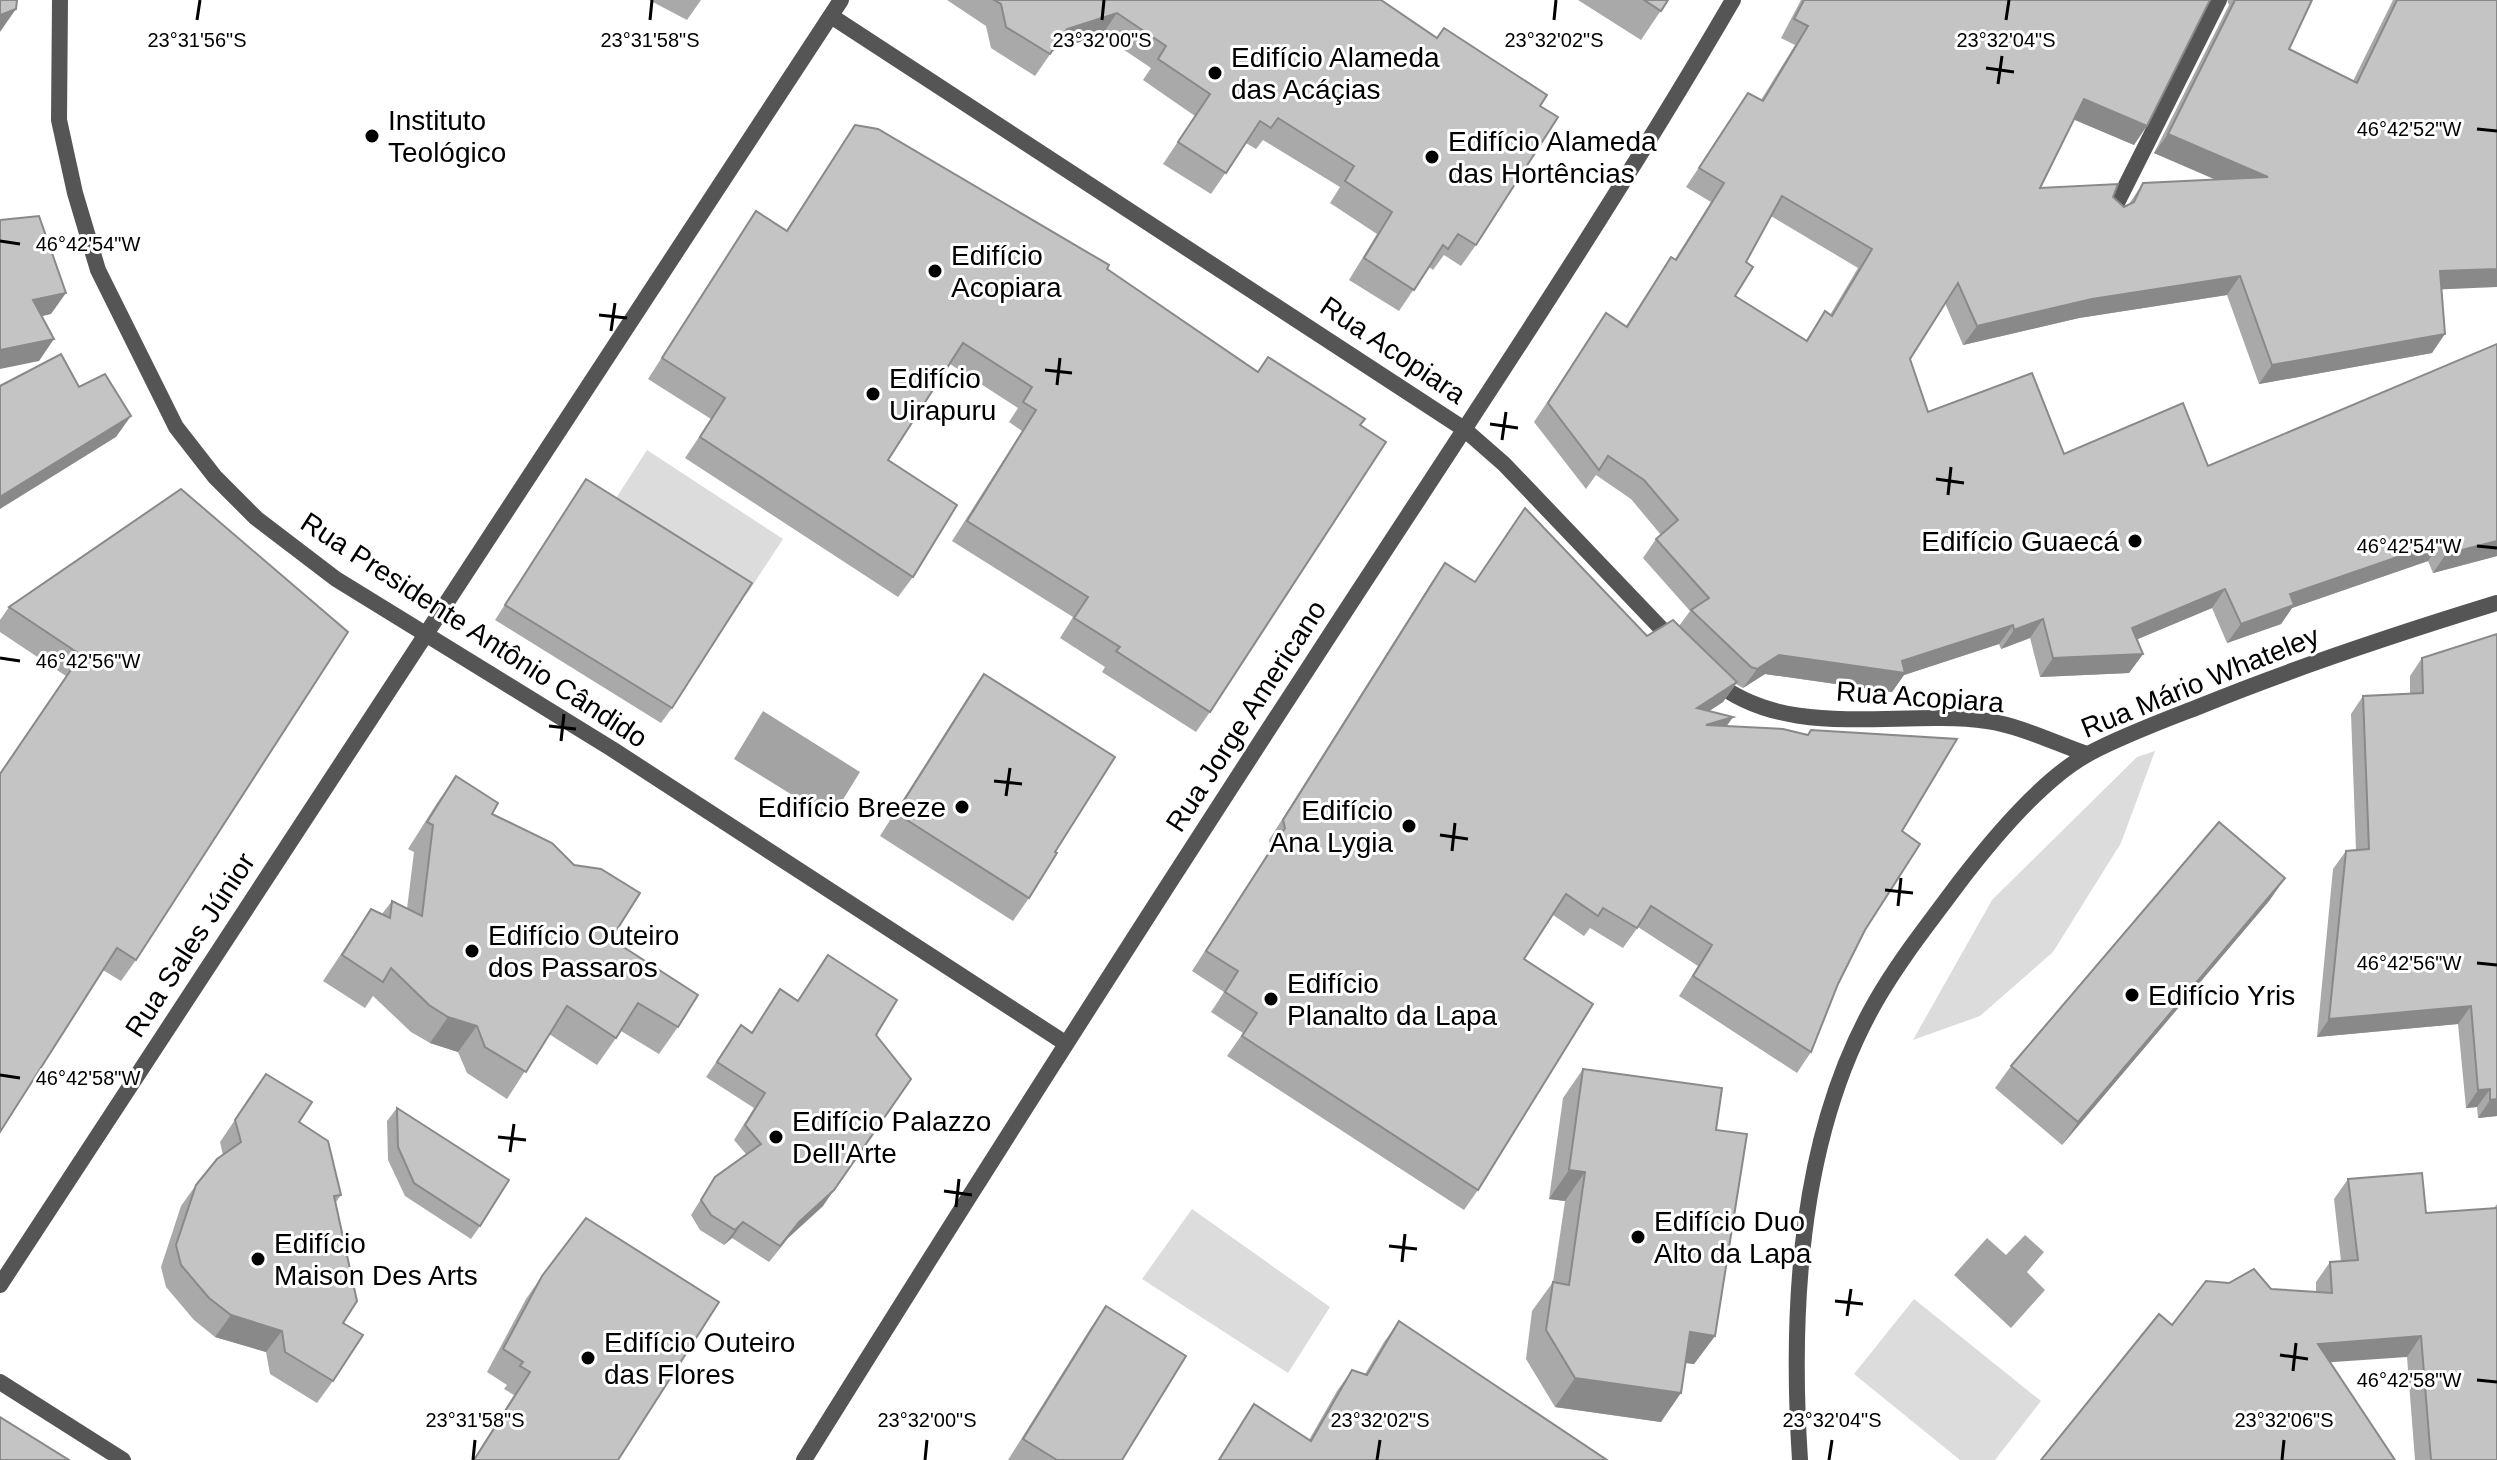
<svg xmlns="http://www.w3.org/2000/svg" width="2497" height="1460" font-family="Arial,sans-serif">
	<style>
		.green { fill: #dcdcdc }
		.water { fill: #a3a3a3 }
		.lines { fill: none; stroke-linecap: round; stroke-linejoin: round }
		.street { stroke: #555; stroke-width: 16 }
		.wall { fill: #a9a9a9; fill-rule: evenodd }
		.shaded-wall { fill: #898989 }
		.building { fill: #c4c4c4; stroke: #898989; stroke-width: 2; fill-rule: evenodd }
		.ticks { fill: none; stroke: #000; stroke-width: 3 }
		.poi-dot { fill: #000; stroke: #fff; stroke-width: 3 }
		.labels { text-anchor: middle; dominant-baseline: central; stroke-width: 6; stroke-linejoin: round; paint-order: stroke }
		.poi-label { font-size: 28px; fill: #000; stroke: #fff; text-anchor: start }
		.street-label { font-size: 28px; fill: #000; stroke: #fff }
		.ticks-label { font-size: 20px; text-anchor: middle; fill: #000; stroke: #fff; stroke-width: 6; stroke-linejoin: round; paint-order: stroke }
	</style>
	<rect width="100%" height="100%" fill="#fff"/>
	<g class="green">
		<path d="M647,450L783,539L747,594L611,506Z"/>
		<path d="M2155,751L2121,843L2053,952L1980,1016L1913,1040L1992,900L2137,757Z"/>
		<path d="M1192,1209L1330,1307L1288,1373L1142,1279Z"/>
		<path d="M1914,1299L2041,1401L1995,1460H1960L1854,1374Z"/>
	</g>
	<g class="water">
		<path d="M763,711L860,772L831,819L734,759Z"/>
		<path d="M2025,1235L2044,1252L2027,1272L2045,1290L2011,1328L1954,1275L1987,1238L2006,1255Z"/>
	</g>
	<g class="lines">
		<g class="street">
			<path d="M60,0L59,120L75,193L98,270L176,427L215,477L256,518L336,579L612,749L1065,1043"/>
			<path d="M831,16L1464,429L1504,464L1676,644"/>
			<path d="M2111,215L2219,0"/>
			<path d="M1713,680C1788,742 1897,709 1987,721C2021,726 2055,743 2087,754"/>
			<path d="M0,1285L841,0"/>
			<path d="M0,1382L123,1460"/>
			<path d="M804,1460C971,1192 1141,925 1313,661C1455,442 1602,225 1733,0"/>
			<path d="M1800,1460C1790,1308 1799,1135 1876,1001C1900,959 1930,922 1958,884C1990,842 2043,778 2090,753C2124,735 2162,721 2198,707C2296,667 2396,634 2497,603"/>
		</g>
	</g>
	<g class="wall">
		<path d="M649,0H701L687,20Z"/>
		<path d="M947,0H1381L1540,106L1476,245L1461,266L1444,255L1433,270L1429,267L1399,311L1349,280L1377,234L1330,203L1340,187L1263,140L1256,149L1246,143L1211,194L1163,164L1195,116L1143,80L1151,68L1102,35L1053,50L1035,76L991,48L986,26Z"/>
		<path d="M1578,0H1668L1641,40Z"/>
		<path d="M1801,0H2210L2134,145L2074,119L2040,188L2113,197L2124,207L2129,204L2143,183L2216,180L2154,153L2229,5L2227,0H2312L2289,49L2353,81L2393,0H2497L2442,290L2432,353L2259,384L2227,295L2079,318L1963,345L1945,303L1910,359L1928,412L2064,454L2208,466L2497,556L2433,573L2428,561L2292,608L2281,624L2227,643L2212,608L2137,639L2143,654L2129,673L2040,677L2030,638L2001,649L1999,644L1904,675L1892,692L1765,674L1743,688L1736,684L1723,702L1709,711L1733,717L1726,726L1902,831L1865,930L1838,984L1811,1052L1797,1073L1679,996L1698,966L1638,927L1623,948L1590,928L1584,936L1553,915L1524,959L1478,1190L1464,1210L1227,1056L1243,1033L1211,1012L1224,992L1192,971L1271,848L1269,840L1431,583L1445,563L1475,582L1647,636L1679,626L1690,611L1643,558L1656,539L1661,535L1631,499L1596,475L1586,489L1534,422L1606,313L1626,326L1671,257L1675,259L1711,202L1686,187L1748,93L1761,100L1795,45L1781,38ZM1771,216L1858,268L1830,315L1825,311L1806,340L1735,296L1746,262Z"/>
		<path d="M855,125L1107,269L1258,372L1360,425L1210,712L1196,732L1102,672L1105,667L1060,638L1073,617L952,541L1022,431L1009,422L1018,408L950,364L888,460L913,577L898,597L685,458L711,419L648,379L756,211L786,231Z"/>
		<path d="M586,479L672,708L661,723L495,620Z"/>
		<path d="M181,489L136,960L121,981L103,970L66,676L0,632V620L9,607Z"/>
		<path d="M2422,658L2497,1116L2478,1118L2477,1107L2466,1108L2458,1024L2317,1037L2333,869L2346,851L2356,850L2351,714L2363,696L2410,694V676Z"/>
		<path d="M984,674L1055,852L1029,898L1013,921L880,836L968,697Z"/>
		<path d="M456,776L611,939L678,1027L659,1054L621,1031L597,1065L549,1034L507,1099L467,1073L458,1052L430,1043L411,1032L373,996L365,1008L323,981L371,909L382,914L392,901L407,909L414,852L408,849L437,803Z"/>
		<path d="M2285,878L2269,901L2062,1145L1995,1088L2011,1066Z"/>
		<path d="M780,989L797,1001L876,1035L823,1206L788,1238L769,1262L732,1238L724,1245L700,1230L691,1215L715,1177L746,1154L734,1140L754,1108L706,1077L741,1025L752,1032Z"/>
		<path d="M1583,1069L1716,1130L1715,1336L1694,1364L1686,1363L1661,1422L1555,1407L1526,1359L1532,1311L1553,1282L1565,1201L1549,1199L1563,1098Z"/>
		<path d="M266,1074L299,1122L341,1195L336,1202L343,1323L333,1381L317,1403L270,1374L266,1352L215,1337L194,1320L166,1287L161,1267L181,1206L196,1185L223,1155L220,1142Z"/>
		<path d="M397,1108L480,1226L471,1239L405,1196L388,1160L387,1121Z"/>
		<path d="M2348,1179L2426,1213L2494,1208L2497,1204V1460H2415L2407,1357L2172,1325L2271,1289L2316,1292V1282L2330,1262L2341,1261L2334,1199Z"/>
		<path d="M542,1276L618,1460H473L514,1395L504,1389L507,1385L487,1372L526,1299Z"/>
		<path d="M1106,1306L1122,1460H1008L1090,1329Z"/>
		<path d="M1399,1321L1607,1460H1218L1254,1404L1309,1440L1337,1391L1352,1370L1365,1374L1384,1342Z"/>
	</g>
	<g class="shaded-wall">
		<path d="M16,9L0,32V15Z"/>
		<path d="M1117,13L1102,35L1052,51L1067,29Z"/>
		<path d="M2084,99L2147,126L2134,145L2070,118Z"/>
		<path d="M2168,134L2268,177L2254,196L2154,153Z"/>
		<path d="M2497,269V287L2427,290L2440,271Z"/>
		<path d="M2240,276L2227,295L2079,318L1963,345L1977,326L2092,299Z"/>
		<path d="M66,293L51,314L18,322L33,300Z"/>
		<path d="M2445,334L2432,353L2259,384L2272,365Z"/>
		<path d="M54,339L39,361L0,369V350Z"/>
		<path d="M131,416L116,437L0,509V497Z"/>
		<path d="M2497,541V556L2433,573L2446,554Z"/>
		<path d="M2441,542L2428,561L2292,608L2281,624L2227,643L2241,624L2290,594Z"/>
		<path d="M2225,589L2212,608L2119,647L2132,628Z"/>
		<path d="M2043,619L2030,638L2001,649L2014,630Z"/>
		<path d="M2013,625L1999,644L1904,675L1892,692L1765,674L1743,688L1757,669L1779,655L1902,661Z"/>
		<path d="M2143,654L2129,673L2040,677L2053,658Z"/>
		<path d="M1737,682L1723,702L1683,728L1697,708Z"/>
		<path d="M1733,717L1719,737L1706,725Z"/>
		<path d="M2285,878L2269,901L2062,1145L2078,1122Z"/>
		<path d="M2471,1006L2458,1024L2317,1037L2329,1019Z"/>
		<path d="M448,1017L477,1026L458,1052L430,1043Z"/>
		<path d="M2490,1089L2477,1107L2466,1108L2478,1090Z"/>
		<path d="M2497,1099V1116L2478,1118L2490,1100Z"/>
		<path d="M1569,1170L1585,1172L1565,1201L1549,1199Z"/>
		<path d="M834,1190L823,1206L788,1238L769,1262L799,1222Z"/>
		<path d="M743,1222L732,1238L724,1245L735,1230Z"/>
		<path d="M231,1315L282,1331L266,1352L215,1337Z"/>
		<path d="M1690,1332L1715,1336L1694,1364L1670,1361Z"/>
		<path d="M2421,1336L2407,1357L2304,1364L2318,1344Z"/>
		<path d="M1575,1378L1681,1393L1661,1422L1555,1407Z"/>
	</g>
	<g class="building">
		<path d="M0,0H17L16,9L0,15Z"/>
		<path d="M994,0H1381L1437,38L1444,28L1547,95L1540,106L1558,117L1476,245L1458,234L1448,249L1443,245L1414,290L1364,258L1392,212L1345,181L1354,166L1278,118L1271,128L1260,121L1226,173L1178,142L1210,94L1158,59L1166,46L1117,13L1067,29L1050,54L1006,27L1001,4Z"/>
		<path d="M1644,0H1668L1661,11Z"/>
		<path d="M1804,0H2210L2147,126L2084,99L2040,188L2118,184L2113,197L2124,207L2134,202L2143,183L2268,177L2168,134L2235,0H2312L2289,49L2357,83L2397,0H2497V269L2440,271L2445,334L2272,365L2240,276L2092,299L1977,326L1958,283L1910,359L1928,412L2032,373L2064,454L2183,403L2208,466L2497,344V541L2446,554L2441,542L2290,594L2294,605L2241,624L2225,589L2132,628L2143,654L2053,658L2043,619L2014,630L2013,625L1902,661L1905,673L1779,655L1757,669L1751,667L1691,610L1709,598L1656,539L1678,520L1644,480L1608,456L1599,470L1548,403L1606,313L1627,327L1671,257L1676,260L1724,183L1699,168L1748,93L1763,101L1808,26L1794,19ZM1782,196L1872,249L1832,316L1825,311L1807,341L1735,296L1753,267L1746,262Z"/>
		<path d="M855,125L878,129L1109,265L1107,269L1258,372L1268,357L1365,419L1360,425L1386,442L1210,712L1116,651L1120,647L1074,618L1088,597L967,521L1036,410L1023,402L1032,387L963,343L888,460L957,505L913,577L700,437L725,398L662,358L756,211L787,231Z"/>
		<path d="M39,216L66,293L33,300L54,339L0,350V220Z"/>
		<path d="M61,354L79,387L105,374L131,416L0,497V386Z"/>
		<path d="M586,479L752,583L672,708L505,605Z"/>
		<path d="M181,489L348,632L136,960L117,948L0,1132V774L81,655L9,607Z"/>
		<path d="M1525,508L1647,636L1673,620L1737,682L1697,708L1733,717L1706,725L1783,729L1808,735L1811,730L1957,739L1902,831L1920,844L1865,930L1838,984L1811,1052L1693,976L1712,945L1651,906L1637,928L1603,908L1598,916L1566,894L1524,959L1593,1004L1478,1190L1242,1036L1257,1013L1225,992L1238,971L1206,951L1285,828L1283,820L1445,563L1475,582Z"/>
		<path d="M2497,634V1099L2490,1100V1089L2478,1090L2471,1006L2329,1019L2346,851L2369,849L2363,696L2423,693L2422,658Z"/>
		<path d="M984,674L1115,757L1055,852L1057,853L1029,898L896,813Z"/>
		<path d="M456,776L498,803L492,814L552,843L574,865L601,869L640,893L611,939L698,995L678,1027L638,1003L616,1038L567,1006L526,1072L485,1047L477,1026L448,1017L429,1005L391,968L383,982L342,955L371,909L390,918L392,901L422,916L433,825L427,822Z"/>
		<path d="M2219,822L2285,878L2078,1122L2011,1066Z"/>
		<path d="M828,955L897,1000L876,1035L911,1079L834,1190L799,1222L780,1246L743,1222L735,1230L711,1215L701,1200L715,1177L761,1144L745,1125L765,1093L717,1062L741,1025L752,1033L780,989L798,1001Z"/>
		<path d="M1583,1069L1722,1088L1716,1130L1747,1134L1715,1336L1690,1332L1681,1393L1575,1378L1546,1330L1553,1282L1569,1285L1585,1172L1569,1170Z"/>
		<path d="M266,1074L312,1102L299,1122L328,1141L341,1195L334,1196L357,1301L343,1323L363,1335L333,1381L285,1352L282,1331L231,1315L209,1298L181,1265L176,1245L196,1185L217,1159L241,1142L235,1120Z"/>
		<path d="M397,1108L509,1180L480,1226L414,1183L398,1147Z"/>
		<path d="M2422,1173L2426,1213L2497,1208V1460H2431L2421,1336L2318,1344L2395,1460H2041L2159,1314L2172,1325L2206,1281L2229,1283L2254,1269L2271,1289L2332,1293L2330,1262L2358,1260L2348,1179Z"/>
		<path d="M586,1218L719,1302L618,1460H474L530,1372L520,1366L523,1362L503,1349L542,1276Z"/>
		<path d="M1106,1306L1186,1356L1122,1460H1057L1023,1439Z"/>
		<path d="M1399,1321L1607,1460H1219L1254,1404L1311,1441L1352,1370L1367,1375Z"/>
		<path d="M0,1417L69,1460H0Z"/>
	</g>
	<path class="ticks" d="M197,20L200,0M650,20L652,0M1102,20L1104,0M1554,20L1556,0M2006,20L2009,0M1986,68L2014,72M1998,84L2002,56M2477,129L2497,131M0,241L20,244M599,315L627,318M611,331L615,303M1045,370L1072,373M1057,385L1060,358M1490,424L1518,428M1502,440L1506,412M1936,479L1964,483M1948,495L1951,467M2477,546L2497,548M0,658L20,661M549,726L576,729M561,741L564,714M994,781L1022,784M1006,796L1010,768M1440,835L1468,839M1452,851L1455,823M1885,890L1913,893M1898,906L1901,878M2477,963L2497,965M0,1075L20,1078M498,1137L526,1140M510,1152L514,1124M944,1191L972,1195M956,1207L959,1179M1389,1246L1417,1249M1402,1262L1405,1234M1835,1301L1863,1304M1847,1316L1851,1289M2280,1355L2308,1359M2293,1371L2296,1343M2477,1380L2497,1382M473,1460L475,1440M925,1460L927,1440M1377,1460L1380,1440M1829,1460L1832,1440M2282,1460L2284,1440"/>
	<g class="poi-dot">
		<circle cx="1215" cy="73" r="8"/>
		<circle cx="372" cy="136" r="8"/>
		<circle cx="1432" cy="157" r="8"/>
		<circle cx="935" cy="271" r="8"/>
		<circle cx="873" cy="394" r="8"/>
		<circle cx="2135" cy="541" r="8"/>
		<circle cx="962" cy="807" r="8"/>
		<circle cx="1409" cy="826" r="8"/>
		<circle cx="472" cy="951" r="8"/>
		<circle cx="2132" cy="995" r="8"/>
		<circle cx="1271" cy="999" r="8"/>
		<circle cx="776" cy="1137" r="8"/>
		<circle cx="1638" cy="1237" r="8"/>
		<circle cx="258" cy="1259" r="8"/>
		<circle cx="588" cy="1358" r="8"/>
	</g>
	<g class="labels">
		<g class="poi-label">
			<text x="1231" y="57">Edifício Alameda<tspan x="1231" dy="32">das Acáçias</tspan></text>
			<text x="388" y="120">Instituto<tspan x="388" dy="32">Teológico</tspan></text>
			<text x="1448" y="141">Edifício Alameda<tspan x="1448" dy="32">das Hortências</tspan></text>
			<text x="951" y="255">Edifício<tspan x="951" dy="32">Acopiara</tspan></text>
			<text x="889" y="378">Edifício<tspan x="889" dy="32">Uirapuru</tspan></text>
			<text x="2119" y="541" text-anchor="end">Edifício Guaecá</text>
			<text x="946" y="807" text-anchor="end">Edifício Breeze</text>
			<text x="1393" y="810" text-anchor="end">Edifício<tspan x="1393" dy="32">Ana Lygia</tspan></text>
			<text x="488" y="935">Edifício Outeiro<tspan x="488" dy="32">dos Passaros</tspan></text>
			<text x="1287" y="983">Edifício<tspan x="1287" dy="32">Planalto da Lapa</tspan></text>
			<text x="2148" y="995">Edifício Yris</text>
			<text x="792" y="1121">Edifício Palazzo<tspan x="792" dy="32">Dell'Arte</tspan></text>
			<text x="1654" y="1221">Edifício Duo<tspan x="1654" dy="32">Alto da Lapa</tspan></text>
			<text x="274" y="1243">Edifício<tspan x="274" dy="32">Maison Des Arts</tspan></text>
			<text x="604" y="1342">Edifício Outeiro<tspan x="604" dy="32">das Flores</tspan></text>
		</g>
		<g class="street-label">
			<text transform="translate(1393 350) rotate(34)">Rua Acopiara</text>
			<text transform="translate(474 630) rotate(33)">Rua Presidente Antônio Cândido</text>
			<text transform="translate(2200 682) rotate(-22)">Rua Mário Whateley</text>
			<text transform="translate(1920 697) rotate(4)">Rua Acopiara</text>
			<text transform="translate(1246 716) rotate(-57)">Rua Jorge Americano</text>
			<text transform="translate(190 945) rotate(-57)">Rua Sales Júnior</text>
		</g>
	</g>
	<g class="ticks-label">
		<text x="197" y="47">23°31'56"S</text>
		<text x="650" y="47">23°31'58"S</text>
		<text x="1102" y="47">23°32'00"S</text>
		<text x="1554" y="47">23°32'02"S</text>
		<text x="2006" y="47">23°32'04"S</text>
		<text x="2409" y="136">46°42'52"W</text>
		<text x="88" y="251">46°42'54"W</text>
		<text x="2409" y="553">46°42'54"W</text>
		<text x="88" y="668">46°42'56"W</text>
		<text x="2409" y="970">46°42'56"W</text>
		<text x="88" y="1085">46°42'58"W</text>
		<text x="2409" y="1387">46°42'58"W</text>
		<text x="475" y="1427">23°31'58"S</text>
		<text x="927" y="1427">23°32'00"S</text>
		<text x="1380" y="1427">23°32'02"S</text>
		<text x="1832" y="1427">23°32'04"S</text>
		<text x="2284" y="1427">23°32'06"S</text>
	</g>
</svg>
